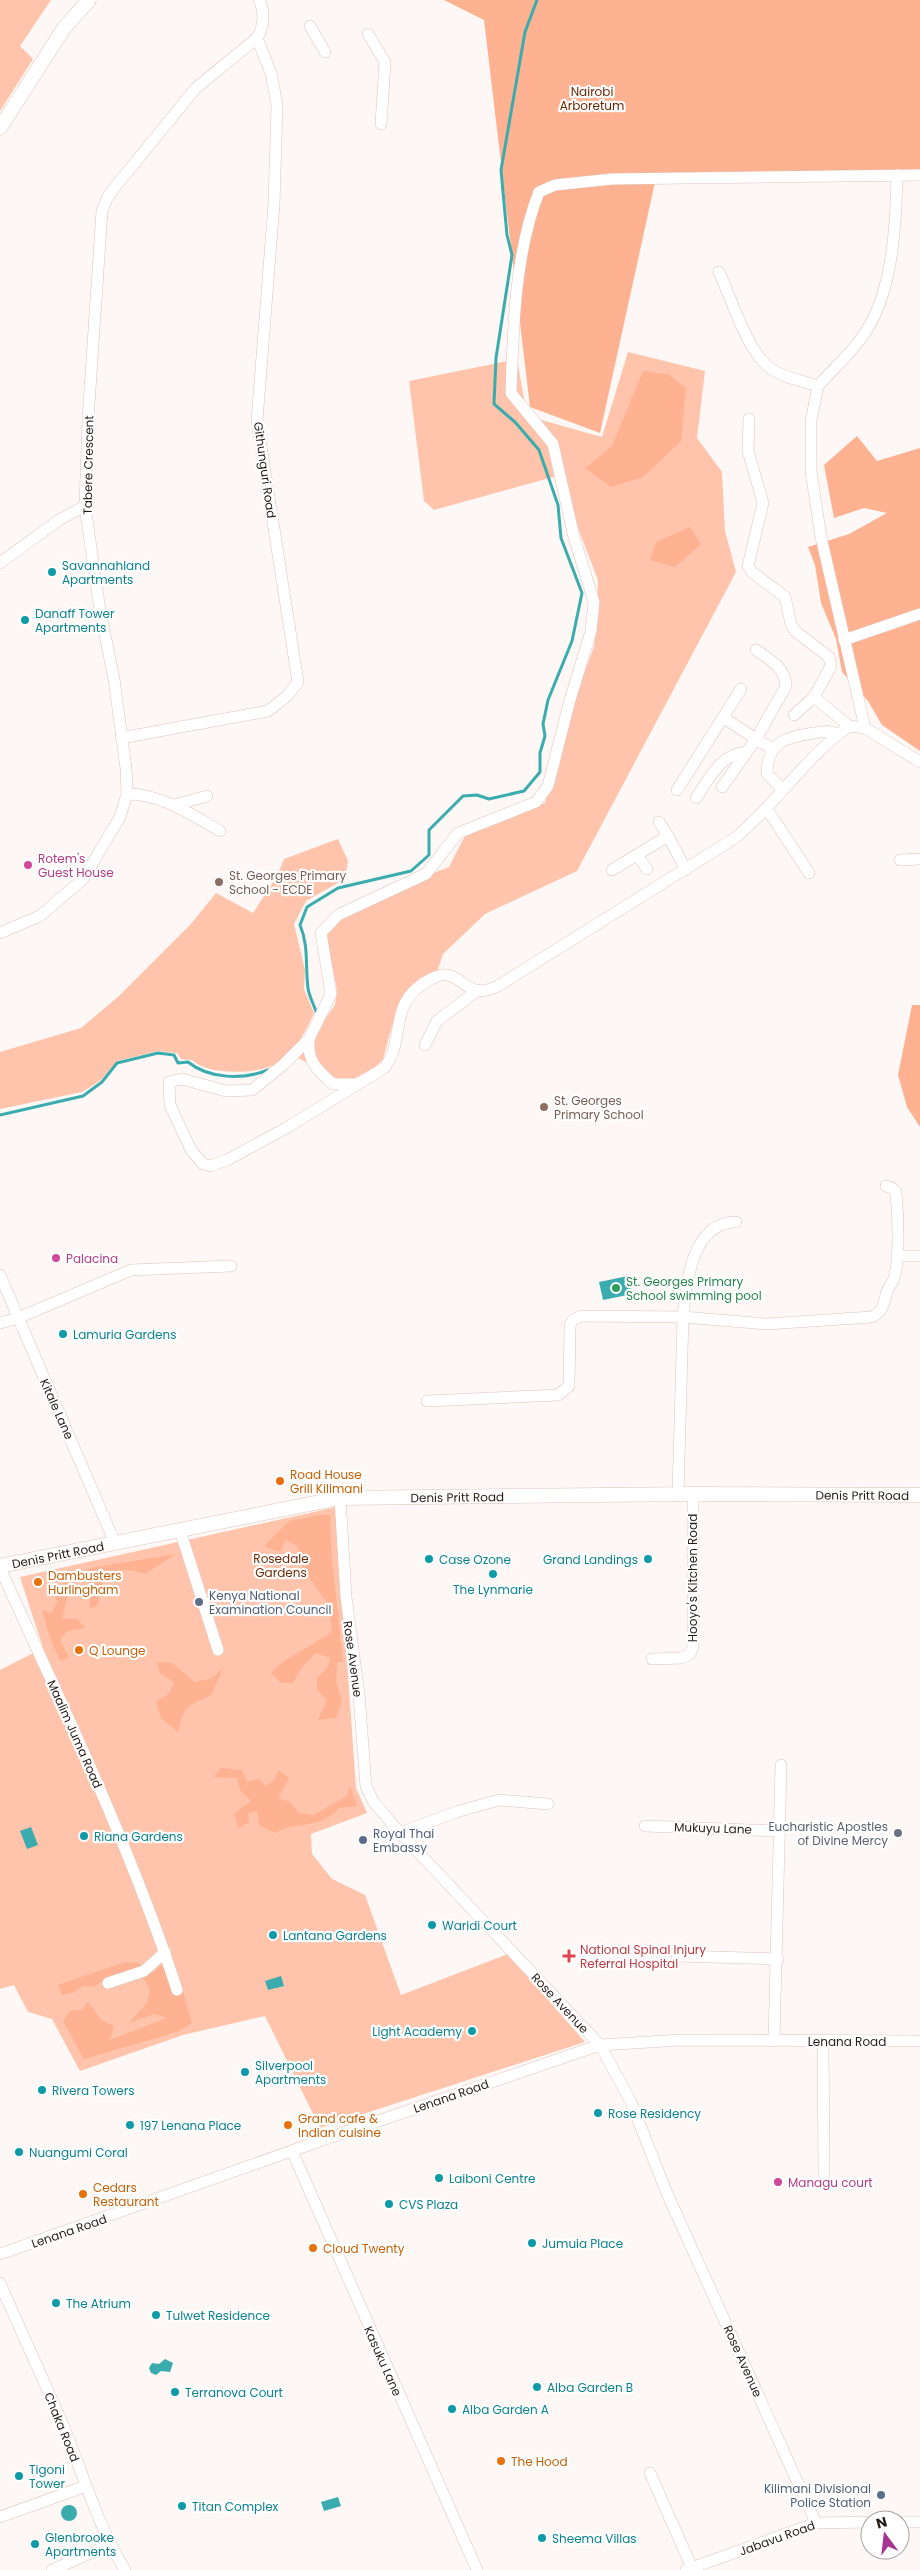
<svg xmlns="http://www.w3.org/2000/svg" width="920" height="2570" font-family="Poppins,sans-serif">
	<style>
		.green { fill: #ffc4ab }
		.forest { fill: #feb291 }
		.water { fill: #3aacad }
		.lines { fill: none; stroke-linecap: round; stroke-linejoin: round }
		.stream { stroke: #3aacad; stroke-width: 3 }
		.minor-casing { stroke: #dec4b9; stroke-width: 12 }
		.major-casing { stroke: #dec4b9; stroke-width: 15 }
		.minor { stroke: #fff; stroke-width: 11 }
		.major { stroke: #fff; stroke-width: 14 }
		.culture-dot { fill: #0f9aa8; stroke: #fff; stroke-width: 2 }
		.hotel-dot { fill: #d1479c; stroke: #fff; stroke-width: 2 }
		.education-dot { fill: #8d6e63; stroke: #fff; stroke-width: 2 }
		.leisure-dot { fill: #2e9e5b; stroke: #fff; stroke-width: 2 }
		.food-dot { fill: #e8710a; stroke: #fff; stroke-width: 2 }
		.service-dot { fill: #5c6f8a; stroke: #fff; stroke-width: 2 }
		.worship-dot { fill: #6b7280; stroke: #fff; stroke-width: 2 }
		.health-dot { fill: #e0444e; stroke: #fff; stroke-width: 2 }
		.labels { text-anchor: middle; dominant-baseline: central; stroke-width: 4.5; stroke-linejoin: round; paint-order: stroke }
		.park-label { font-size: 12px; fill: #6b2904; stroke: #fff }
		.street-label { font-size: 12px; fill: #251c18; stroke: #fff }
		.culture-label { font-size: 12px; fill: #0d838f; stroke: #fff; text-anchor: start }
		.hotel-label { font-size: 12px; fill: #b23c85; stroke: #fff; text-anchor: start }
		.education-label { font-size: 12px; fill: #785e54; stroke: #fff; text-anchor: start }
		.leisure-label { font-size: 12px; fill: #27864d; stroke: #fff; text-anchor: start }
		.food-label { font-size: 12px; fill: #c56008; stroke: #fff; text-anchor: start }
		.service-label { font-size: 12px; fill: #4e5e75; stroke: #fff; text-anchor: start }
		.worship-label { font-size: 12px; fill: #5b616d; stroke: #fff; text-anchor: end }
		.health-label { font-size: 12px; fill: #be3a42; stroke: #fff; text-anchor: start }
	</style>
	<rect width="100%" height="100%" fill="#fdf7f5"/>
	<g class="green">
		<path d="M0,0H51L20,46L33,59L0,111Z"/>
		<path d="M628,352L705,371L697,438L722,472L725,531L736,572L577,871L485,914L443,954L437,972L420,978L406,996L392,1026L383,1059L375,1067L346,1083L298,1058L335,1005L337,990L325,932L331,922L393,889L449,867L468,830L545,803L575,696L594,647L597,611L598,580L578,528L564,474L434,510L424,501L409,381L517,359L527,416L602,437Z"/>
		<path d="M338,839L348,861L345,879L306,901L294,924L305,970L304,989L314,1013C306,1031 297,1048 281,1061C263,1075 208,1076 192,1060L181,1059L177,1053L158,1051L117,1061L101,1080L82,1092L0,1109V1052L81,1028L119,996L191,924L216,893L253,913L277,876L284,859Z"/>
		<path d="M336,1507L356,1788L367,1813L311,1834L312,1854L332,1879L365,1895L401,1995L508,1954L585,2042L320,2128L265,2016L183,2035L80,2071L52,2019L28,2012L14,1985L0,1989V1670L43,1648L20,1577Z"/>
	</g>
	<g class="forest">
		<path d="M444,0H920V176L657,173L600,433L530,407L484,20Z"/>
		<path d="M643,371L668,374L686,388L681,441L643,477L611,487L585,468L612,446Z"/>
		<path d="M857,436L877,461L920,448V751L882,725L868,701L842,672L836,639L821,603L815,565L808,547L849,534L887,513L864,508L834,518L824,465Z"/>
		<path d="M690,527L701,544L675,567L650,560L656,542Z"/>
		<path d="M912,1005H920V1127L907,1107L898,1075Z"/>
		<path d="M319,1515H330L332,1558L343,1662H337L336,1682L342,1701L336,1718L318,1720L327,1700L317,1690V1678L328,1667L330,1658L316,1653L302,1667L293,1683H281L271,1673C287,1655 313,1647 332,1631L328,1604L303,1569L297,1546L286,1540L280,1552L264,1546L289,1521Z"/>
		<path d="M176,1554L145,1574C114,1564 100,1572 98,1605L90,1609L89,1583L79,1580L69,1589L62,1619H77L85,1628L67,1631L60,1640L69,1658L60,1661L49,1635L42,1610L51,1613L58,1602L50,1591L64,1583L66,1575L80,1573L90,1568Z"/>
		<path d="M157,1662L172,1663L195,1682L213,1678L224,1666L211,1695C187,1706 184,1705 178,1732L161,1718L156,1701L168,1695L174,1682L160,1673Z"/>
		<path d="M220,1768L242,1770L247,1782L259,1779L266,1786L273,1781L279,1770L289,1778L278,1798L290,1802L299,1813L314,1815L347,1796L350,1786L357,1806L339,1808C321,1830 298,1820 275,1833L259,1825L257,1811L248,1813L249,1822L239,1828L234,1814L251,1801L240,1790L237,1778L214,1777Z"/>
		<path d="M125,1962L138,1963L153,1973L161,1965L165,1968L166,1978L170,1983L180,1981L192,2023L177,2032L84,2059L63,2021L70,2011L83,2009L88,2001L101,2020L114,2026L110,2040L167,2018L154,2014L129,2023L147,2003L150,1989L143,1978L117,1975L92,1987L83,1986L72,1993L62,1995L58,1985Z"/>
	</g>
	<g class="water">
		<path d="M628,1276L632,1294L603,1300L599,1282Z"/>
		<path d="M31,1827L38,1845L27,1849L20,1831Z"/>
		<path d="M281,1976L284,1986L268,1990L265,1981Z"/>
		<path d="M165,2359L173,2363L170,2372L161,2371L156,2375L151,2373L149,2368L152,2363L159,2364Z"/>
		<path d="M338,2497L341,2506L324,2511L321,2502Z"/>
		<circle cx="69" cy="2513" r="8"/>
	</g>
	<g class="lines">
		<g class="stream">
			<path d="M317,1015C315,1006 309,997 308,988C305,966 309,946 300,925L307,907L338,888L411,871L429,855V830L463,796L477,795L489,799L524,791L540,772V753L545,736L543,724L548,700L572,641L582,593L561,538L558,505L539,450L515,422L494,404L496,358L512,255L507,235L501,170L525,32L537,0"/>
			<path d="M0,1115L83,1096L102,1082L117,1063L158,1053L174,1055L178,1063L188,1062C209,1079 243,1080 268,1070"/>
		</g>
		<defs>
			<g id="minor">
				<path d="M310,26L325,52"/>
				<path d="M368,34L385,62L381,124"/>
				<path d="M920,175L612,179L555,185L539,192C515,252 513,329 511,393L553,444L574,537L594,602L591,631L570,700L548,786L536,802L458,833L426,874L338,915L321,933L331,994L309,1039L283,1065L252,1090L226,1091L182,1079L169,1082L170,1105L191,1150L203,1164L211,1166L229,1159L288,1127L384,1068C408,1037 385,1003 431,979C455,966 460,987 476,990C484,992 491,989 498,986L735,838C776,804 806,757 849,726L865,728L920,762"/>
				<path d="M719,272C731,298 747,351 770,368C783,378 803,381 818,386L811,421V472L821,537L865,728"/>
				<path d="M818,386C834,368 854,351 866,331C893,290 896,224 897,175"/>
				<path d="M749,419L748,451L763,503L748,566L752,572L785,597L791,624L795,631L829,657L831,666L814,697L849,726"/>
				<path d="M0,563L59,520L85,506"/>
				<path d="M844,640L920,614"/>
				<path d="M756,650C770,660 785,667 786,686L756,739L772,749"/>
				<path d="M794,715L814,697"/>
				<path d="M121,738L268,711L287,696L298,682L257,420L274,204L277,105L271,73L257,38"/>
				<path d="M722,787L756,739L724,718"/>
				<path d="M677,790L741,689"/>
				<path d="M783,790L767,774C767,741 787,737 814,733C822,732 830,729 837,735"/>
				<path d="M127,794C162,794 190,814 220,831"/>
				<path d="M696,798C710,778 719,755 746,752"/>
				<path d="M175,805L207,796"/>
				<path d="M767,809L809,873"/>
				<path d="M668,836L686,870"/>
				<path d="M637,855L647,869"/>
				<path d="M900,860L920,859"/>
				<path d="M612,870L668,836L659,822"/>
				<path d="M0,933L40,916L83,879L120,817L127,794L126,768L114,679L100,610L85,506L88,419L102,211L107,198L115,187L196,88L257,38C264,28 265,11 259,0"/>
				<path d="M309,1039C307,1061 317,1070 333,1084H355"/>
				<path d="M425,1045L437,1021L477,991"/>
				<path d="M736,1222C692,1222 686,1283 683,1317L766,1324L872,1317C883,1311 883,1306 886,1295C887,1289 892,1284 894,1278C900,1259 898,1213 896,1192L892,1188L886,1186"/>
				<path d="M897,1256H920"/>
				<path d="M0,1275L115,1543"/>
				<path d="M0,1323L18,1318L131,1270L231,1266"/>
				<path d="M427,1401L558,1395L569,1386L570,1325L573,1320L581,1316L683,1317L678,1494"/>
				<path d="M340,1498L346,1597L359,1695L366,1786L373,1801L400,1833L600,2045L631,2102L666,2191L816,2523"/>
				<path d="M180,1530L218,1650"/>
				<path d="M0,1568C63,1707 130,1845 177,1990"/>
				<path d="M652,1659L682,1658L690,1654L693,1646V1494"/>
				<path d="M645,1826L780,1831"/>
				<path d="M400,1833L456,1812L499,1800L548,1804"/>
				<path d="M677,1956L778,1959"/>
				<path d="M108,1983L144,1971L165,1952"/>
				<path d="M774,2041L781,1765"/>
				<path d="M823,2041L824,2174"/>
				<path d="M292,2151L477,2570"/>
				<path d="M0,2254L314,2143L600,2045L682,2040L920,2041"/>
				<path d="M0,2283C21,2332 44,2380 65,2430C84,2477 98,2526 125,2570"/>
				<path d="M650,2473L692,2568"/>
				<path d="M0,2517L86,2486"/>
				<path d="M900,2522H920"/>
				<path d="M52,2570L111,2544"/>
				<path d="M686,2570L816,2523L870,2522"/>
			</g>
			<g id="major">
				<path d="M0,128L64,28L89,0"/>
				<path id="s1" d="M0,1566L340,1498L693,1494L920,1495"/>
			</g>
		</defs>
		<use href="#minor" class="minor-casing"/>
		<use href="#major" class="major-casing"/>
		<use href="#minor" class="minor"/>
		<use href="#major" class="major"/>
	</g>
	<g class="culture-dot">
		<circle cx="52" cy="572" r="5"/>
		<circle cx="25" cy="620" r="5"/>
		<circle cx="63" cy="1334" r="5"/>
		<circle cx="429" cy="1559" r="5"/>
		<circle cx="648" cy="1559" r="5"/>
		<circle cx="493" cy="1574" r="5"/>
		<circle cx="84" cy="1836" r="5"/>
		<circle cx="432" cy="1925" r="5"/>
		<circle cx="273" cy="1935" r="5"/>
		<circle cx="472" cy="2031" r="5"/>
		<circle cx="245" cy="2072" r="5"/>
		<circle cx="42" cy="2090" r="5"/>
		<circle cx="598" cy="2113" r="5"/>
		<circle cx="130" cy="2125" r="5"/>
		<circle cx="19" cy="2152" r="5"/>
		<circle cx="439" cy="2178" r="5"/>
		<circle cx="389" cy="2204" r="5"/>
		<circle cx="532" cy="2243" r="5"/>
		<circle cx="56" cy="2303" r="5"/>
		<circle cx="156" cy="2315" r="5"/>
		<circle cx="537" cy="2387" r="5"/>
		<circle cx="175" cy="2392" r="5"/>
		<circle cx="452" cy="2409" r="5"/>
		<circle cx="19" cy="2476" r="5"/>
		<circle cx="182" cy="2506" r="5"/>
		<circle cx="542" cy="2538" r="5"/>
		<circle cx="35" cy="2544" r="5"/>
	</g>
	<g class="hotel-dot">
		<circle cx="28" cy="865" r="5"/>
		<circle cx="56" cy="1258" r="5"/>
		<circle cx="778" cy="2182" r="5"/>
	</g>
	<g class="education-dot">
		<circle cx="219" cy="882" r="5"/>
		<circle cx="544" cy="1107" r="5"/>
	</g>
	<circle class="leisure-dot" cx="616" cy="1288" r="5"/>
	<g class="food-dot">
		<circle cx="280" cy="1481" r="5"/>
		<circle cx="38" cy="1582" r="5"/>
		<circle cx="79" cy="1650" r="5"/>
		<circle cx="288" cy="2125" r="5"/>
		<circle cx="83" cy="2194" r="5"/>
		<circle cx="313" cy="2248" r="5"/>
		<circle cx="501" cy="2461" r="5"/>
	</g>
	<g class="service-dot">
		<circle cx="199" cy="1602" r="5"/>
		<circle cx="363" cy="1840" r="5"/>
		<circle cx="881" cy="2495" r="5"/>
	</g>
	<circle class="worship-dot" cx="898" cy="1833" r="5"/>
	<path class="health-dot" d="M566.5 1948.5h5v5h5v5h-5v5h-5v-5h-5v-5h5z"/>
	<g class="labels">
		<g class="park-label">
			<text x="592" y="91">Nairobi<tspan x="592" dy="14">Arboretum</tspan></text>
			<text x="281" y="1558">Rosedale<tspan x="281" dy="14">Gardens</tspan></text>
		</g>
		<g class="street-label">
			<text transform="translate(88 465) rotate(-89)">Tabere Crescent</text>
			<text transform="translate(265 470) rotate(82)">Githunguri Road</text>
			<text transform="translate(57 1409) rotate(66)">Kitale Lane</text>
			<text stroke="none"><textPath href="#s1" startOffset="869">Denis Pritt Road</textPath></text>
			<text stroke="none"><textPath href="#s1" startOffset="464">Denis Pritt Road</textPath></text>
			<text stroke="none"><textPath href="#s1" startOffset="59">Denis Pritt Road</textPath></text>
			<text transform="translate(692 1578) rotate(-90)">Hooyo's Kitchen Road</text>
			<text transform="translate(353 1659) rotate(82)">Rose Avenue</text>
			<text transform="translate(75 1734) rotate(66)">Maalim Juma Road</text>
			<text transform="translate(713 1828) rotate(2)">Mukuyu Lane</text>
			<text transform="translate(560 2003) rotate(47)">Rose Avenue</text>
			<text x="847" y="2041">Lenana Road</text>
			<text transform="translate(451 2096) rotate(-19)">Lenana Road</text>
			<text transform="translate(69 2231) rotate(-19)">Lenana Road</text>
			<text transform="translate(383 2361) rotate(66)">Kasuku Lane</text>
			<text transform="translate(743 2361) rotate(66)">Rose Avenue</text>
			<text transform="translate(62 2427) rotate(68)">Chaka Road</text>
			<text transform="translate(777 2538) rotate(-20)">Jabavu Road</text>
		</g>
		<g class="culture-label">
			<text x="62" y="565">Savannahland<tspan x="62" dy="14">Apartments</tspan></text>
			<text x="35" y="613">Danaff Tower<tspan x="35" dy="14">Apartments</tspan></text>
			<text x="73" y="1334">Lamuria Gardens</text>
			<text x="439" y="1559">Case Ozone</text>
			<text x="638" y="1559" text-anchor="end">Grand Landings</text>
			<text x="493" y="1589" text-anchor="middle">The Lynmarie</text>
			<text x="94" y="1836">Riana Gardens</text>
			<text x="442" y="1925">Waridi Court</text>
			<text x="283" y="1935">Lantana Gardens</text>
			<text x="462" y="2031" text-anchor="end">Light Academy</text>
			<text x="255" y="2065">Silverpool<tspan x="255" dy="14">Apartments</tspan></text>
			<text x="52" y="2090">Rivera Towers</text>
			<text x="608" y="2113">Rose Residency</text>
			<text x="140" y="2125">197 Lenana Place</text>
			<text x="29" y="2152">Nuangumi Coral</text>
			<text x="449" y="2178">Laiboni Centre</text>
			<text x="399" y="2204">CVS Plaza</text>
			<text x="542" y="2243">Jumuia Place</text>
			<text x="66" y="2303">The Atrium</text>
			<text x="166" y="2315">Tulwet Residence</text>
			<text x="547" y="2387">Alba Garden B</text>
			<text x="185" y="2392">Terranova Court</text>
			<text x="462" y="2409">Alba Garden A</text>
			<text x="29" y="2469">Tigoni<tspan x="29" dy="14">Tower</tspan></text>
			<text x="192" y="2506">Titan Complex</text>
			<text x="45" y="2537">Glenbrooke<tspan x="45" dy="14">Apartments</tspan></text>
			<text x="552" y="2538">Sheema Villas</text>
		</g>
		<g class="hotel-label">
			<text x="38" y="858">Rotem's<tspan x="38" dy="14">Guest House</tspan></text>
			<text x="66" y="1258">Palacina</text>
			<text x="788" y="2182">Managu court</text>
		</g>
		<g class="education-label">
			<text x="229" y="875">St. Georges Primary<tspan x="229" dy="14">School - ECDE</tspan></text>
			<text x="554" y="1100">St. Georges<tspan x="554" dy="14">Primary School</tspan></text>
		</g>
		<g class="leisure-label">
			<text x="626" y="1281">St. Georges Primary<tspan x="626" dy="14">School swimming pool</tspan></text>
		</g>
		<g class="food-label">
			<text x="290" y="1474">Road House<tspan x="290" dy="14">Grill Kilimani</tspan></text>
			<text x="48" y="1575">Dambusters<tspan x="48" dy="14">Hurlingham</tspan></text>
			<text x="89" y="1650">Q Lounge</text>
			<text x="298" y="2118">Grand cafe &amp;<tspan x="298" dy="14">Indian cuisine</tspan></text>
			<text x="93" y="2187">Cedars<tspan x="93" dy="14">Restaurant</tspan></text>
			<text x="323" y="2248">Cloud Twenty</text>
			<text x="511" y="2461">The Hood</text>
		</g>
		<g class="service-label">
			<text x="209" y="1595">Kenya National<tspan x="209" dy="14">Examination Council</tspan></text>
			<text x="373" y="1833">Royal Thai<tspan x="373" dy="14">Embassy</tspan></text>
			<text x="871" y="2488" text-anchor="end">Kilimani Divisional<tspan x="871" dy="14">Police Station</tspan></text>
		</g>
		<g class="worship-label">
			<text x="888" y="1826">Eucharistic Apostles<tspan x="888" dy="14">of Divine Mercy</tspan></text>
		</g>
		<g class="health-label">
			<text x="580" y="1949">National Spinal Injury<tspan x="580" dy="14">Referral Hospital</tspan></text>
		</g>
	</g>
	<g transform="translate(885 2535) rotate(345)"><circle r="24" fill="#ffffff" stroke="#a8a4a3"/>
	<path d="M0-4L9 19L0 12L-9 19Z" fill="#a63591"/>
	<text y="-8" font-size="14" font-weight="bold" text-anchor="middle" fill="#251c18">N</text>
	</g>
</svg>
